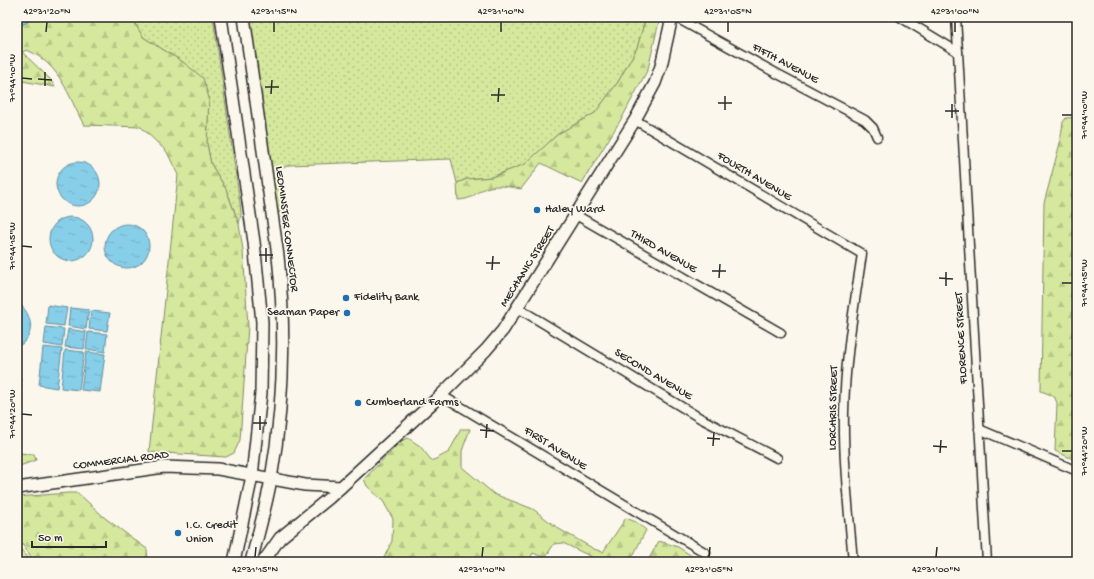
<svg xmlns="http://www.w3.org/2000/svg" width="1094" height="579" font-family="'Gochi Hand',sans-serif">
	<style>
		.green { fill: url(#green-dots); stroke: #808a64 }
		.forest { fill: url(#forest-firs); stroke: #808a64 }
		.pitch { fill: #d5e89d; stroke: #808a64 }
		.water { fill: url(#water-ripples); stroke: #628d9d }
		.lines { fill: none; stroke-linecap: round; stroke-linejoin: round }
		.street-casing { stroke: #2b2b2b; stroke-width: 11 }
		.secondary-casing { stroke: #2b2b2b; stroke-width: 14 }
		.street { stroke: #fbf7ec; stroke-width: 8 }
		.secondary { stroke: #fbf7ec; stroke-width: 11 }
		.ticks { fill: none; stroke: #2b2b2b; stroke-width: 1.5 }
		.poi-dot { fill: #1f6fb2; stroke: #fbf7ec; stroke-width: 1.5 }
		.labels { text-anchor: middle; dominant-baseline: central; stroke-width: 3.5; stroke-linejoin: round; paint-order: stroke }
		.street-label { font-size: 12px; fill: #2b2b2b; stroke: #fbf7ec }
		.poi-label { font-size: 12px; fill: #2b2b2b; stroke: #fbf7ec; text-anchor: start }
		.neatline { fill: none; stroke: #2b2b2b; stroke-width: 1.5 }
		.ticks-label { font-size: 10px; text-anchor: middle; fill: #2b2b2b }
	</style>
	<defs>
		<pattern id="green-dots" width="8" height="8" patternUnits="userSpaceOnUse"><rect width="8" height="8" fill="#d5e89d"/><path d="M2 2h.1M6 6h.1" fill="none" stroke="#b7c787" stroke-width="1.8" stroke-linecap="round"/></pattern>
		<pattern id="forest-firs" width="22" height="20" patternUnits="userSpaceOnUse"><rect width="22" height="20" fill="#d5e89d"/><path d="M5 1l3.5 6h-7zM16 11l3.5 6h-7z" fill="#b7c787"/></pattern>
		<pattern id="water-ripples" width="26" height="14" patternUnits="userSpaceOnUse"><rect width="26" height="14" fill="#87cee9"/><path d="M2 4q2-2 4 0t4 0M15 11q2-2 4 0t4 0" fill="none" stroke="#75b1c8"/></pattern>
	</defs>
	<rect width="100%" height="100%" fill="#fbf7ec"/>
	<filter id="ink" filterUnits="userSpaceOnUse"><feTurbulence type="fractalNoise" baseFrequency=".025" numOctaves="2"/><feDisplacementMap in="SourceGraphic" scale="8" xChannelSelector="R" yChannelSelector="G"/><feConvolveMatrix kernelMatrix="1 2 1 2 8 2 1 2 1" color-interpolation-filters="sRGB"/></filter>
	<g filter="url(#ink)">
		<g class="green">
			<path d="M131,17H213L240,203L241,214L239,224L226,189L211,164L207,144L209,98L183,62L143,37Z"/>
			<path d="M247,17H646L637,48L618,82L595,113L558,134L526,164L492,177L467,179L457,183L451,159L289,165L281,169C279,184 289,195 285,210L276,214Z"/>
		</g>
		<g class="forest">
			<path d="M35,17H131L143,37L183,62L203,78L209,98L207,144L211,164L226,189L239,224L243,250L248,326L240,440L234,453L226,457L149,452L178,175L167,152L141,127L84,125C67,94 61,65 27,50L22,52L50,79L55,87L17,80V28Z"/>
			<path d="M646,17H660L648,69L623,116L582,183L541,163L521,189C511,187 496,184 486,188C473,193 475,199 458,200L457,183L467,179L492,177L525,164L558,134L595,113L618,82L637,48Z"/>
			<path d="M1077,117V461L1055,451L1057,403L1054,396L1041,391L1044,203L1060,143L1063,122L1066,118Z"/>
			<path d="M461,429H470L462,451V467L494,494L533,509L559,529L594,549L603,552L626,518L636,522L646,530L630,562H602L563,543L554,544L545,558L533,553L528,562H382L392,541L393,519L383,501L367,486L364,479L401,441L408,438L420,446L432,461L449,452Z"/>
			<path d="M17,453L34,454L36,460L17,467Z"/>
			<path d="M68,493H78L105,518L147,549L148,562H35L21,543L17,540V497Z"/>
			<path d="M659,541L678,547L695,558L696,562H647Z"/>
		</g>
		<path class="pitch" d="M17,545L32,562H17Z"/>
		<g class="water">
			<path d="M17,17H35L17,28Z"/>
			<circle cx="78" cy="184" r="22"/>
			<circle cx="71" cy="239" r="22"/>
			<circle cx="127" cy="246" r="22"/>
			<path d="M17,302C33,313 37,337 17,347Z"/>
			<path d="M48,305L67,308L64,326L46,324Z"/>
			<path d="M70,308L89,310L86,329L68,326Z"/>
			<path d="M91,311L110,313L107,331L89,329Z"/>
			<path d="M46,327L64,329L62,347L44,344Z"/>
			<path d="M68,329L86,332L84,349L65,347Z"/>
			<path d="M88,332L107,334L105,352L86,349Z"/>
			<path d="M43,347L62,349L57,388L39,385Z"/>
			<path d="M65,350L84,352L79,390L61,388Z"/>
			<path d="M86,352L105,354L100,392L81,390Z"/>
			<path d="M17,370C23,379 23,390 17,399Z"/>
		</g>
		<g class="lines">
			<defs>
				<g id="street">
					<path d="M675,17L774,72L865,120L873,128L877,137"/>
					<path d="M900,17L958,52"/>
					<path d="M956,17L987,562"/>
					<path d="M635,120L862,254C854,307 845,359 844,412C843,462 849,512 853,562"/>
					<path d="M576,215L781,333"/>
					<path d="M518,308L700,418L777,458"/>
					<path d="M441,395L706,553"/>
					<path d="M979,429L1077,471"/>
				</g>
				<g id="secondary">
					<path d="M221,17L254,242L262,322L261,393L252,476L234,562"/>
					<path d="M244,17L278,256C286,331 284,405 271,479C266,507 258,534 251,562"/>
					<path d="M17,488L164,467L218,469L305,485L341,487"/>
					<path d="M263,562L280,538L329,498L441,395L486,350L503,330L635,120L655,83L661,66L672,17"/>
				</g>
			</defs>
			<use href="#street" class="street-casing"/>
			<use href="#secondary" class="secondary-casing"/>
			<use href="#street" class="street"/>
			<use href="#secondary" class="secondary"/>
		</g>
	</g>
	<path class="ticks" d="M46,32L47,22M274,32V22M501,32V22M728,32V22M955,32V22M22,78L32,79M38,79L52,80M45,86V72M265,87H279M271,94L272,80M491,95H505M498,102L499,88M718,103H732M725,110V96M945,111H959M1062,115H1072M952,118V104M22,246L32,247M259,255H273M266,262V248M486,263H500M492,270L493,256M712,271H726M719,278L720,264M939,278L953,279M1062,283H1072M946,286V272M22,414L32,415M253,423H267M260,430V416M480,430L494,431M486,438L487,424M707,438L720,439M713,446L714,432M933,446L947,447M1062,451H1072M940,453L941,440M255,557L256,547M482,557L483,547M709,557L710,547M936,557L937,547"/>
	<g class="poi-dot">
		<circle cx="537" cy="210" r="4"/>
		<circle cx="346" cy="298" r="4"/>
		<circle cx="347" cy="313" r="4"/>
		<circle cx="358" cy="403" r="4"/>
		<circle cx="178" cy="533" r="4"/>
	</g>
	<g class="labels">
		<g class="street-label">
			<text transform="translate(785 64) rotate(28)">FIFTH AVENUE</text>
			<text transform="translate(754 177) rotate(31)">FOURTH AVENUE</text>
			<text transform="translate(286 229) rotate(83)">LEOMINSTER CONNECTOR</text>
			<text transform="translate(663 252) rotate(30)">THIRD AVENUE</text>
			<text transform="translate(528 267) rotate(-58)">MECHANIC STREET</text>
			<text transform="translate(962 338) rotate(-93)">FLORENCE STREET</text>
			<text transform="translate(653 375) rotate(31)">SECOND AVENUE</text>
			<text transform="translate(834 408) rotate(-89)">LORCHRIS STREET</text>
			<text transform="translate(555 449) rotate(32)">FIRST AVENUE</text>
			<text transform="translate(121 461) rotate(-7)">COMMERCIAL ROAD</text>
		</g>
		<g class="poi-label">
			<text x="545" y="210">Haley Ward</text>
			<text x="354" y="298">Fidelity Bank</text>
			<text x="339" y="313" text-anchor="end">Seaman Paper</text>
			<text x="366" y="403">Cumberland Farms</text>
			<text x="186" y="526">I.C. Credit<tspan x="186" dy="14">Union</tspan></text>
		</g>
	</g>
	<rect width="1094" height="579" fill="none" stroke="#fbf7ec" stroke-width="44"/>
	<path d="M32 541v6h74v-6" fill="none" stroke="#2b2b2b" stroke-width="2"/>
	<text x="38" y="541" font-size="12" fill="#2b2b2b" stroke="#fbf7ec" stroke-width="3" paint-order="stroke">50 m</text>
	<rect x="22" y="22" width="1050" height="535" class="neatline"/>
	<g class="ticks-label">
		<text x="47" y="14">42°31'20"N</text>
		<text x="274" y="14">42°31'15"N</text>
		<text x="501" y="14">42°31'10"N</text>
		<text x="728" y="14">42°31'05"N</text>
		<text x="955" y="14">42°31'00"N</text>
		<text transform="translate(11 78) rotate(-90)" y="4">71°44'10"W</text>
		<text transform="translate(1083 115) rotate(-90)" y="4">71°44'10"W</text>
		<text transform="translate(11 246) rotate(-90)" y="4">71°44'15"W</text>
		<text transform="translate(1083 283) rotate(-90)" y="4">71°44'15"W</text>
		<text transform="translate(11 414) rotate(-90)" y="4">71°44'20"W</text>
		<text transform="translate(1083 451) rotate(-90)" y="4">71°44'20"W</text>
		<text x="255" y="572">42°31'15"N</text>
		<text x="482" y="572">42°31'10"N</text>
		<text x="709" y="572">42°31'05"N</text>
		<text x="936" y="572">42°31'00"N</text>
	</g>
</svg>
